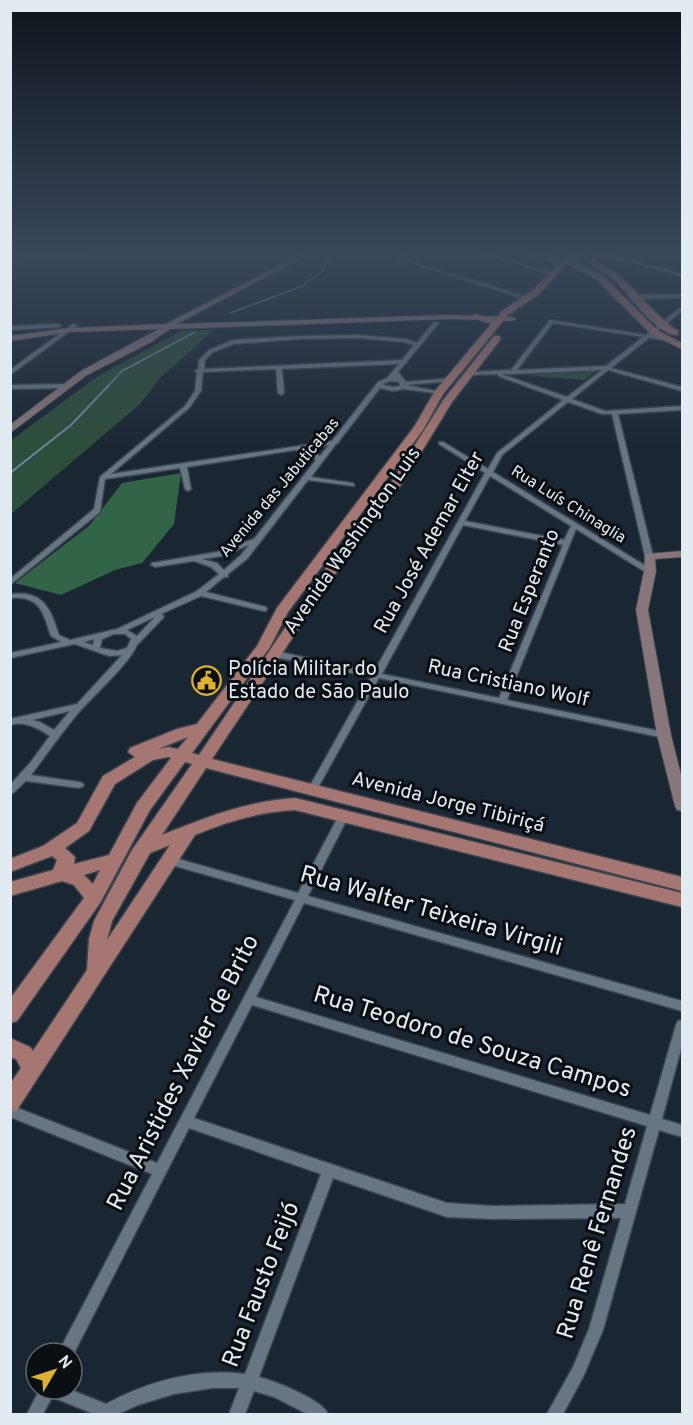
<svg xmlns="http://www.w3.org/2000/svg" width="693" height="1425" font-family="Overpass,sans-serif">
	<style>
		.green { fill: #2d4e3a }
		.forest { fill: #326547 }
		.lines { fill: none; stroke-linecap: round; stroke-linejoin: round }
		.stream-far1 { stroke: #7083a2; stroke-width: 1.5 }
		.stream { stroke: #7083a2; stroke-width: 2 }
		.street-casing { stroke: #3b444e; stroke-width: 3 }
		.secondary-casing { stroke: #3b444e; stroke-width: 2 }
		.primary-casing { stroke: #3b444e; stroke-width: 3 }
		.street { fill: #687583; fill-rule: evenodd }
		.secondary { fill: #87767a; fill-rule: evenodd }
		.primary { fill: #a67772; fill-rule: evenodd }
		.labels { text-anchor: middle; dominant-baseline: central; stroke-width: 6; stroke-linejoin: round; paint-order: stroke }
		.far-street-label { font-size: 16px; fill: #e2eaf2; stroke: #0a0f14 }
		.street-label { font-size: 20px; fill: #e2eaf2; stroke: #0a0f14 }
		.poi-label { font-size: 20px; fill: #e2eaf2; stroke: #0a0f14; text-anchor: start }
		.near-street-label { font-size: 24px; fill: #e2eaf2; stroke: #0a0f14 }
	</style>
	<rect width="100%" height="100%" fill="#1b2633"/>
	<g class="green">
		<path d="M214,330L160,378L140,404L11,514V440L98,376L181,331Z"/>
		<path d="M597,370L584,380L531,376L530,373Z"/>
	</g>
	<path class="forest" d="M181,473L174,524L142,563L115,570L61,595L15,583L90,525L122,483Z"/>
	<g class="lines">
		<g class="stream-far1">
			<path d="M545,252L558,256"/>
			<path d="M230,313L303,286L321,272L333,251"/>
			<path d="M107,387L122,371L195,332"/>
		</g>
		<path class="stream" d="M10,473L71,425L109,385"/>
		<defs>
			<g id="street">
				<path d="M106,251H132L130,252L10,258V256Z"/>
				<path d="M410,251H415L401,258L530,298L525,299L395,258Z"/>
				<path d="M472,251H478L555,273L551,274Z"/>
				<path d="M682,294V298L635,299L632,297L635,295Z"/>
				<path d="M680,308H682V311L652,335L672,339V341L649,338L611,368L682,387V391L608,370L572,399L605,411L682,406V410L618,414L653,556L652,558H649L645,556L612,414H602L568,402L502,455L493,472L654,571L653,573H647L576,529L507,700L664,732L667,733L669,735L667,737L664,738L379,678L315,793H309L307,791L371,677L275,657L271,654L275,651L374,672L485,473L439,444V442H443L488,469L497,453L563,400L498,376V374L472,375L469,373L470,372L511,370L550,320L646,335ZM553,323L643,337L606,366L517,370ZM602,370L567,397L501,374H512ZM490,476L571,526L564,540L465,521ZM463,525L563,545L499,698L382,674Z"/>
				<path d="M434,322L439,323L407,361V363L405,364L398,372L406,382L452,378V380L450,381L406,385L441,392V394L404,389L393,391L380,388L339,441L338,443L336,444L311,477L352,483L354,484V486L308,480L247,559L228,574V577H224L206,592L266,607L267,609L266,611H263L201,596L161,614L164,616L163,618L137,645C129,664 94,695 79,712C62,732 47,754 31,775L79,782L82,783L84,785L82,787L79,788L26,781L13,793L10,794V785L30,763L50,736C37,728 26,721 10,725V719L77,704L122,655L110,656L103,654L75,644L10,658V653L61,642L51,636C43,612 40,595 10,598V594C43,590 50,607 59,635L70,640L117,629L197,591L219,574L211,567L194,561L155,567L151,565L152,563L217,552L254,539L316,460L308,454L295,450L187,467L191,489L188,491L185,489L180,468L105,479L100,512L10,585V579L94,509L100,477L185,406L195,391L197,373L195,371L198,369L199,360L209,350L233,340L300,336L359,335L405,339L417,343ZM359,338L404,342L414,345L402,360L204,369L205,360L213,352L234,344L300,339ZM399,364L387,378L378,382L332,441L111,474L189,408L201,391L203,372L276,369L278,393L281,395L284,393L282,369ZM390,381L399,382L400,386L393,387L384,385L383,384ZM329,445L320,456L312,451L303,449ZM249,545L241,555L224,570L217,563L202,559L222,556ZM155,617L137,636L127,630ZM114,634H125L131,639L127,648L117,651L100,648L102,639ZM94,639L93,645L84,642ZM70,711L54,730L40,722L32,720Z"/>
				<path d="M58,324L61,326L60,327L10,330V326Z"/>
				<path d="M73,324L78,325L10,375V370Z"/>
				<path d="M10,385L67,384L70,386L67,388L10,389Z"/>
				<path d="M344,811L348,812L349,815L308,896L682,1001V1011L304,903L256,997L650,1115L676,1025L678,1021L682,1020V1045L662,1119L682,1125V1137L659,1130L603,1330L583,1377L563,1414H547L573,1367L589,1329L621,1218L492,1219L447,1217L333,1178L259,1377C275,1381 323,1400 328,1414H307L274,1397L254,1391L245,1414H229L239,1388H213L174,1394L138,1405L118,1414H94L52,1397L43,1414H27L40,1389H69L106,1404C148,1381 197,1368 245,1374L321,1174L189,1128L72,1357V1353H58L152,1174L10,1117V1105L157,1163L295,900L168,864L164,863L163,860L164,857L168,856L298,893L339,815L340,812ZM252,1005L647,1126L625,1204L492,1206L447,1203L194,1118Z"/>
			</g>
			<g id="secondary">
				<path d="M307,251H315L177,324L451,315L512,317L516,319L512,321L451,319L170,329L151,342L87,375L10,433V425L81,371L159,329L70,332L10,341V336L70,328L166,324Z"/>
				<path d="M582,251H589L581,258H577V256Z"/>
				<path d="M590,251H600L682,273V277Z"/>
				<path d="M682,551V557L655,559L656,571L648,610L671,735L682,779V811L677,810L675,806L657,735L636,610L644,571L645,554Z"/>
			</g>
			<g id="primary">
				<path d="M518,251H531L564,259L569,253H575L571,261L602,275L657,330L682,343V349L651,334L596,279L567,264L539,294L508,315L443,394L423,430L288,612L270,647L192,753L199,755L320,576L392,481L444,399L494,336H500V340L452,402L403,482L330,581L212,759L682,877V891L206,768L162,835C206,817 248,801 295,798L682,893V907L295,810C259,812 228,821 195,835L17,1110L10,1112V1084L21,1068L16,1059L10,1057V1038L30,1047L33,1051L87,970L89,939L94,921L132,850L192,764L185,762L150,810L100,903L17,1021L10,1023V999L84,898L74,885L62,881L10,896V882L53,870L57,860L52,856L10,872V859L43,846L77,823L103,776L135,757L128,752L130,748L177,729L197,724L257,646L277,608L414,427L435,391L491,324L474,318V314L495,320L502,311L533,290L560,263ZM188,737L178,749L168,747L158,749ZM168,757L171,758L137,803L109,855L74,864L75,857L65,848L89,831L115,784L153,760ZM170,845L107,940L112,921L150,853ZM100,870L93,884L84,875Z"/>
				<path d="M593,254L626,257V261H623L598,259L596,262C629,275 648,312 678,331V335C659,337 630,296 617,283C609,275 599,268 589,264Z"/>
			</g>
		</defs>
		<use href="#street" class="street-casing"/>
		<use href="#secondary" class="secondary-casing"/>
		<use href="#primary" class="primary-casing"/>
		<use href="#street" class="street"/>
		<use href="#secondary" class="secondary"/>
		<use href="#primary" class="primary"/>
	</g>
	<linearGradient id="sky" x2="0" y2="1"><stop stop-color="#0f151c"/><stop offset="0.56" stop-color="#39475b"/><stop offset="1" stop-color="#39475b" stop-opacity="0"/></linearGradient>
	<rect width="693" height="450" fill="url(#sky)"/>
	<defs>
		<symbol id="civic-ring" viewBox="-11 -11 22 22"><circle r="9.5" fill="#0a0f14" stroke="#deb133" stroke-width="1.5"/><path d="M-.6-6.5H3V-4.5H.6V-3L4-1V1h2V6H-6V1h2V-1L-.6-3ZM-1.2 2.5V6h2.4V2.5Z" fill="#deb133"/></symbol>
	</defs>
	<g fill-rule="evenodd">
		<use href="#civic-ring" x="190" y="664" width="33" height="33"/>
	</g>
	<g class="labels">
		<g class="far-street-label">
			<text transform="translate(280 488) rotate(-50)">Avenida das Jabuticabas</text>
			<text transform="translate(568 505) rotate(32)">Rua Luís Chinaglia</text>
		</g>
		<g class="street-label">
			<text transform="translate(353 541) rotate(-55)">Avenida Washington Luis</text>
			<text transform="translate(430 543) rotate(-61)">Rua José Ademar Elter</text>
			<text transform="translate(530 591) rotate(-68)">Rua Esperanto</text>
			<text transform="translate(508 684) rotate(12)">Rua Cristiano Wolf</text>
			<text transform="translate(448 803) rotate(14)">Avenida Jorge Tibiriçá</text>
		</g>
		<g class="poi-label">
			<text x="228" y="670">Polícia Militar do<tspan x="228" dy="23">Estado de São Paulo</tspan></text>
		</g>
		<g class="near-street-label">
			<text transform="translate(431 912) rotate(16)">Rua Walter Teixeira Virgili</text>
			<text transform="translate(472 1043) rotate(17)">Rua Teodoro de Souza Campos</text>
			<text transform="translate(184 1073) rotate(-63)">Rua Aristides Xavier de Brito</text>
			<text transform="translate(598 1233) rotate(-73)">Rua Renê Fernandes</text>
			<text transform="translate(262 1285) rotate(-69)">Rua Fausto Feijó</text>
		</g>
	</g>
	<rect width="693" height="1425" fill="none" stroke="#e2eaf2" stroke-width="24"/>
	<g transform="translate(54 1371) rotate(51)"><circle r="28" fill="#0a0f14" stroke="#60676d" stroke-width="1.5"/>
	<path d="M0-4.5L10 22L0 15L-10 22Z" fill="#deb133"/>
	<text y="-9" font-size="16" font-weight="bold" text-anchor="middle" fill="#e2eaf2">N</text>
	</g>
</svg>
